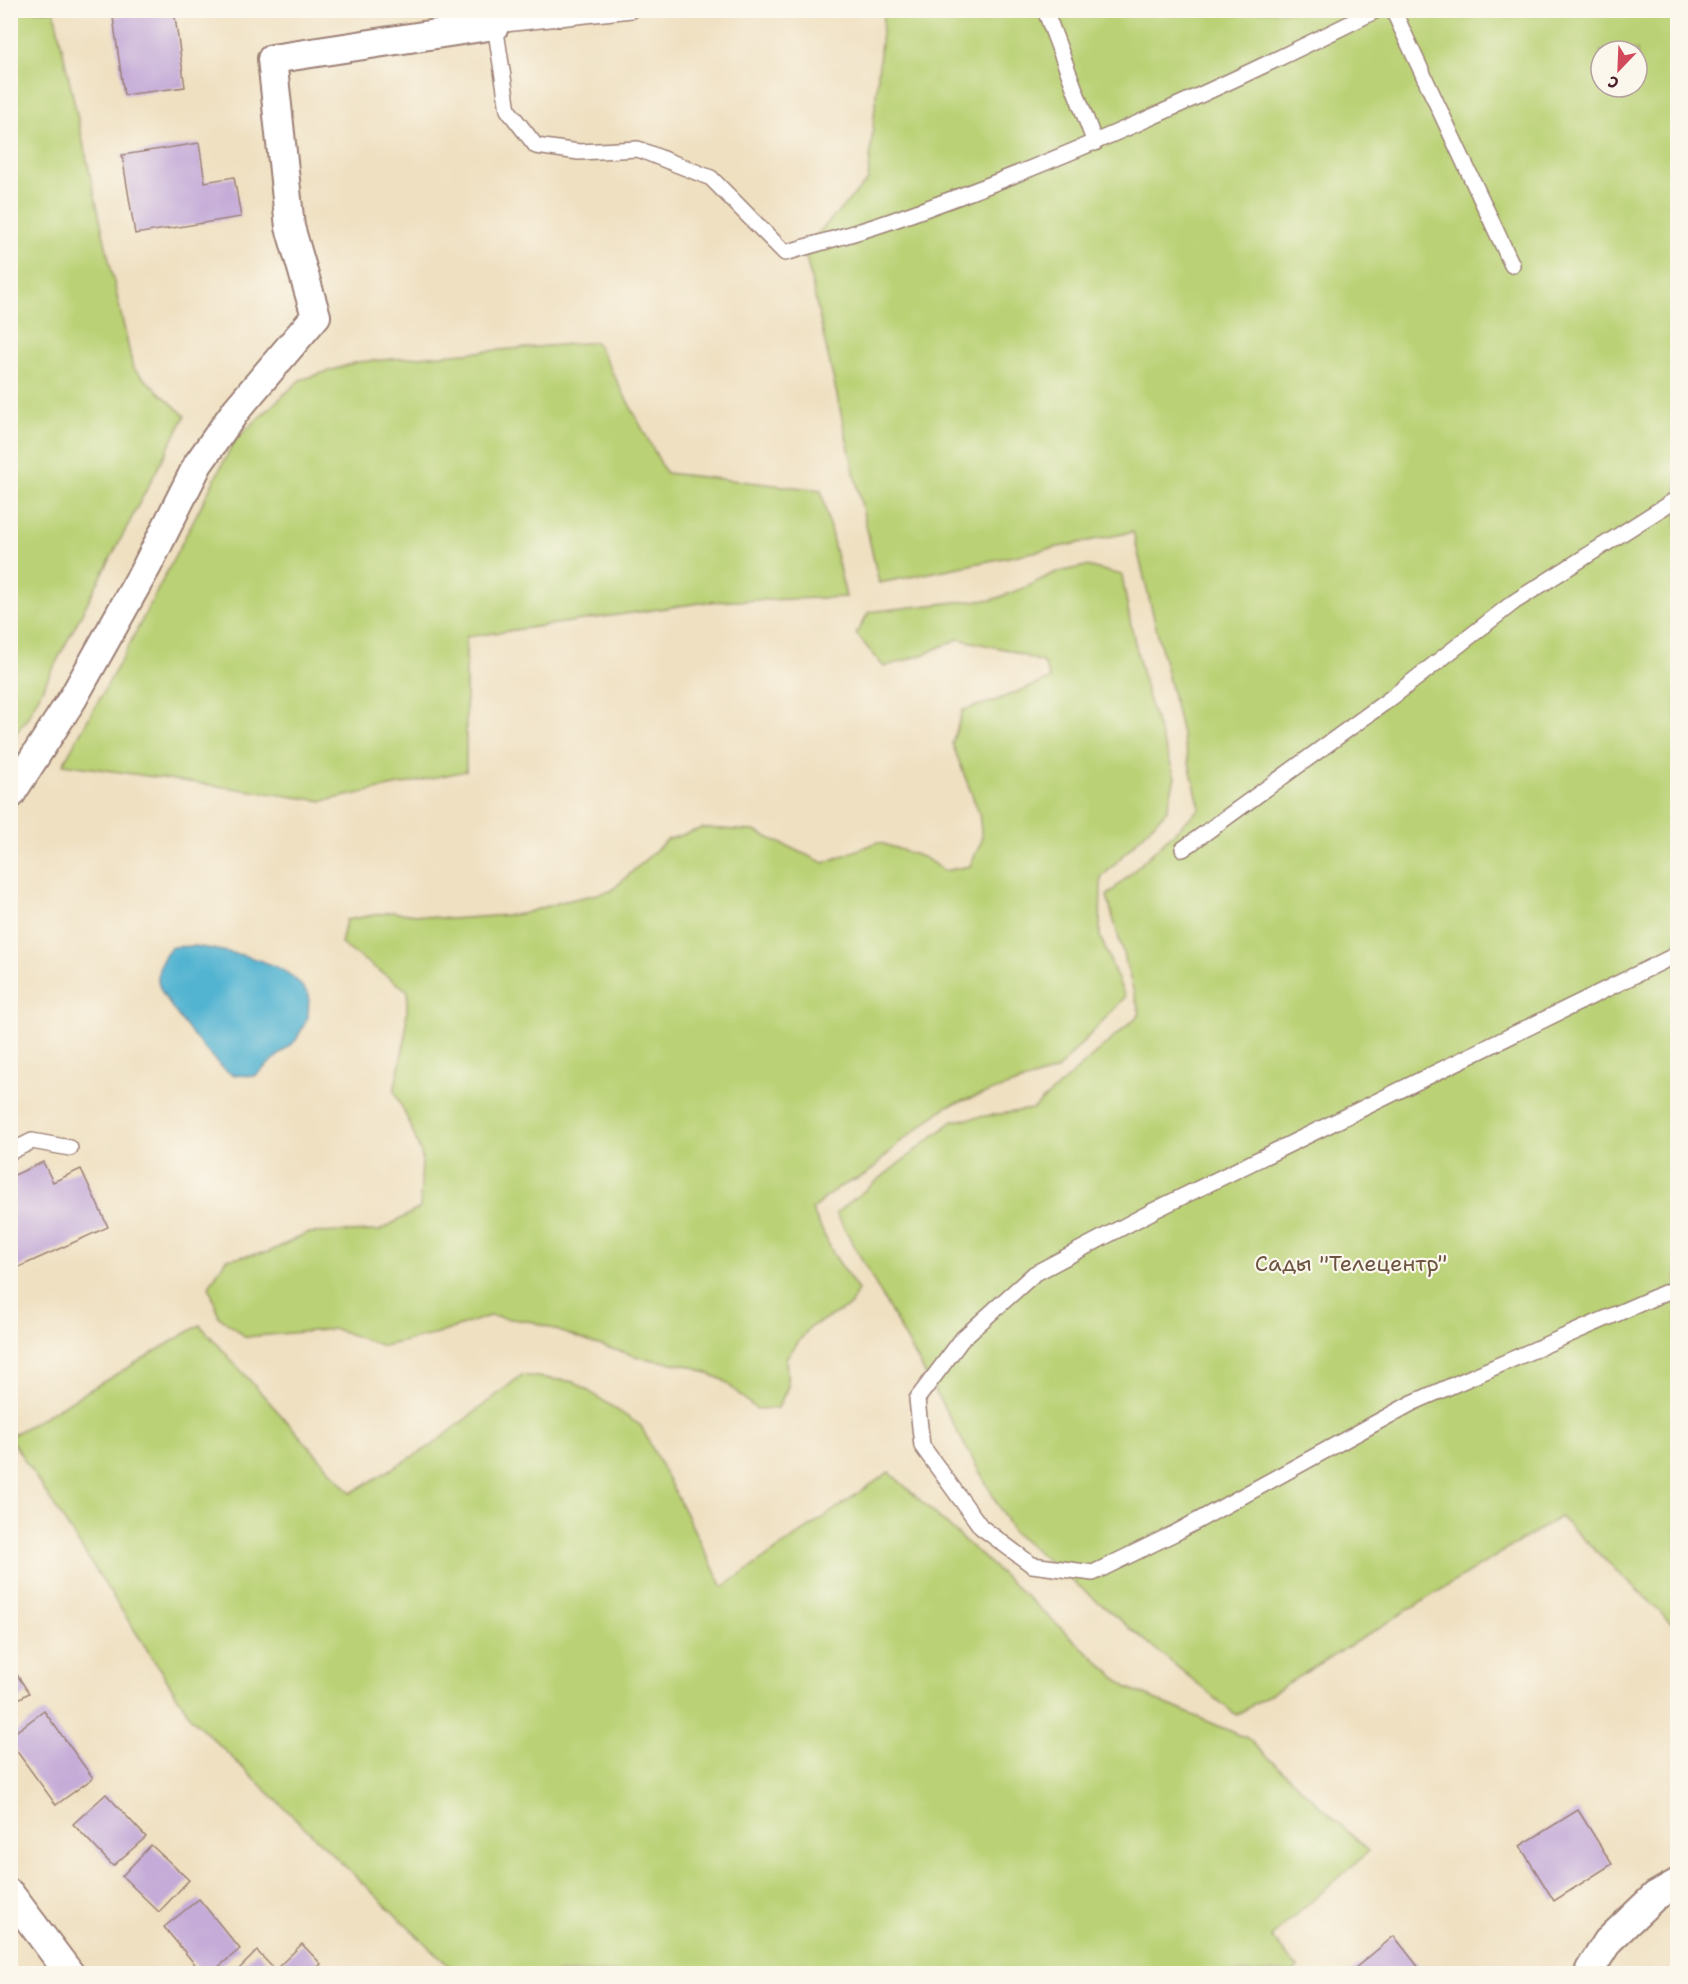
<svg xmlns="http://www.w3.org/2000/svg" width="1688" height="1984" font-family="'Shantell Sans',sans-serif">
	<style>
		.green { fill: #bad175; stroke: #827850; stroke-width: 1.5; fill-rule: evenodd }
		.water { fill: #53b4d1; stroke: #4e6a7e; stroke-width: 1.5 }
		.building { fill: #c5acd8 }
		.lines { fill: none; stroke-linecap: round; stroke-linejoin: round }
		.service-casing { stroke: #9c8076; stroke-width: 18 }
		.minor-casing { stroke: #9c8076; stroke-width: 32 }
		.service { stroke: #fff; stroke-width: 15 }
		.minor { stroke: #fff; stroke-width: 28 }
		.labels { text-anchor: middle; dominant-baseline: central; stroke-width: 4.5; stroke-linejoin: round; paint-order: stroke }
		.park-label { font-size: 22px; fill: #6c5441; stroke: #fbf7ec }
	</style>
	<rect width="100%" height="100%" fill="#fbf7ec"/>
	<filter id="ink" filterUnits="userSpaceOnUse"><feTurbulence type="fractalNoise" baseFrequency=".0167" numOctaves="2"/><feDisplacementMap in="SourceGraphic" scale="12" xChannelSelector="R" yChannelSelector="G"/><feConvolveMatrix kernelMatrix="1 2 1 2 8 2 1 2 1" color-interpolation-filters="sRGB"/></filter>
	<filter id="wash" filterUnits="userSpaceOnUse"><feTurbulence type="fractalNoise" baseFrequency=".008" numOctaves="4" result="noise"/><feDisplacementMap in="SourceGraphic" scale="24" xChannelSelector="R" yChannelSelector="G"/><feGaussianBlur stdDeviation="1.35" result="paint"/><feColorMatrix in="noise" values="0 0 0 0 0 0 0 0 0 0 0 0 0 0 0 0 0 1.4 0 .05"/><feComposite in="paint" operator="in"/></filter>
	<g filter="url(#wash)">
		<rect width="100%" height="100%" fill="#efe0c1"/>
		<g class="green">
			<path d="M11,10L54,11L133,368L185,416L26,720L11,739Z"/>
			<path d="M884,11H1677V1628L1560,1517L1236,1715L1013,1532L836,1213L953,1121L1033,1109L1140,1014L1107,896L1200,808L1133,532L879,583L804,248L868,180ZM1601,51H1637V87H1601Z"/>
			<path d="M596,342L666,473L821,490L846,597L707,602L466,637V771L323,801L63,764L124,655L235,440L300,380L358,362Z"/>
			<path d="M1086,566L1122,575L1130,621L1148,698L1175,777L1167,810L1101,878L1100,936L1125,997L1057,1070L947,1106L899,1143L867,1174L837,1188L812,1210L834,1255L858,1290L850,1306L810,1327L786,1358L788,1386L778,1408L756,1409L723,1380L691,1366L642,1358L592,1343L534,1322L489,1316L437,1334L383,1346L335,1329L246,1337L219,1317L209,1286L226,1259L269,1252L307,1233L379,1231L420,1208L422,1157L410,1124L394,1091L405,1040L408,991L341,944L346,920L392,912L450,919L522,914L561,902L611,891L667,840L703,828L754,831L824,863L878,842L925,858L944,871L970,866L982,840L979,813L952,743L963,710L994,701L1050,679L1044,663L1009,650L958,639L922,655L884,667L856,634L869,612L956,602L992,600L1026,587L1054,573Z"/>
			<path d="M200,1325L351,1493L431,1446L522,1375L575,1382L641,1426L723,1587L889,1472L1126,1687L1247,1738L1369,1851L1271,1937L1298,1968L1293,1973H456L192,1719L11,1439V1436Z"/>
		</g>
		<path class="water" d="M195,946C228,952 266,957 293,977C299,982 304,989 309,995L308,1017L296,1040L255,1076C248,1075 239,1076 232,1074C217,1069 164,1001 159,985C155,971 163,957 171,947Z"/>
		<g id="blocks">
			<g class="building">
				<path d="M160,10H174L185,87L124,95L113,17Z"/>
				<path d="M199,143L205,182L234,177L241,217L135,234L122,155Z"/>
				<path d="M43,1162L53,1182L81,1169L108,1227L10,1271V1177Z"/>
				<path d="M10,1664L29,1693L10,1704Z"/>
				<path d="M44,1711L93,1778L56,1805L10,1742V1736Z"/>
				<path d="M106,1794L146,1837L113,1866L73,1824Z"/>
				<path d="M1578,1810L1612,1864L1554,1901L1520,1846Z"/>
				<path d="M151,1845L189,1880L159,1912L122,1876Z"/>
				<path d="M199,1899L240,1949L210,1974H203L164,1927Z"/>
				<path d="M1394,1936L1424,1974H1348Z"/>
				<path d="M302,1944L321,1964L310,1974H234L257,1951L275,1970Z"/>
			</g>
		</g>
	</g>
	<g filter="url(#ink)">
		<use href="#blocks" fill-opacity="0" stroke="#9c8076" stroke-width="1.5"/>
		<g class="lines">
			<defs>
				<g id="service">
					<path d="M631,10L495,25L508,110L536,146L579,152L638,149L711,178L785,253C821,242 858,233 894,220C1060,162 1219,89 1377,10"/>
					<path d="M1045,10L1095,143"/>
					<path d="M1393,10L1512,265"/>
					<path d="M1183,849L1391,698L1514,602L1678,498"/>
					<path d="M1678,954L1155,1210L1034,1274L963,1338L917,1399L922,1446L981,1527L1032,1565L1093,1573L1177,1532L1412,1403L1678,1287"/>
					<path d="M10,1152L32,1141L70,1148"/>
				</g>
				<g id="minor">
					<path d="M10,795L73,698L147,566L198,464L237,409L316,316L290,227L272,59L495,25"/>
					<path d="M10,1894L70,1974"/>
					<path d="M1590,1974V1970L1608,1941L1655,1896L1678,1883"/>
				</g>
			</defs>
			<use href="#service" class="service-casing"/>
			<use href="#minor" class="minor-casing"/>
			<use href="#service" class="service"/>
			<use href="#minor" class="minor"/>
		</g>
	</g>
	<g class="labels">
		<g class="park-label">
			<text x="1351" y="1263">Сады "Телецентр"</text>
		</g>
	</g>
	<rect width="1688" height="1984" fill="none" stroke="#fbf7ec" stroke-width="36"/>
	<g transform="translate(1619 69) rotate(203)"><circle r="28" fill="#fbf7ec" stroke="#b4a19f" stroke-width="1.5"/>
	<path d="M0-4.5L10 22L0 15L-10 22Z" fill="#d1495b"/>
	<text y="-9" font-size="16" font-weight="bold" text-anchor="middle" fill="#4a1f2b">С</text>
	</g>
</svg>
